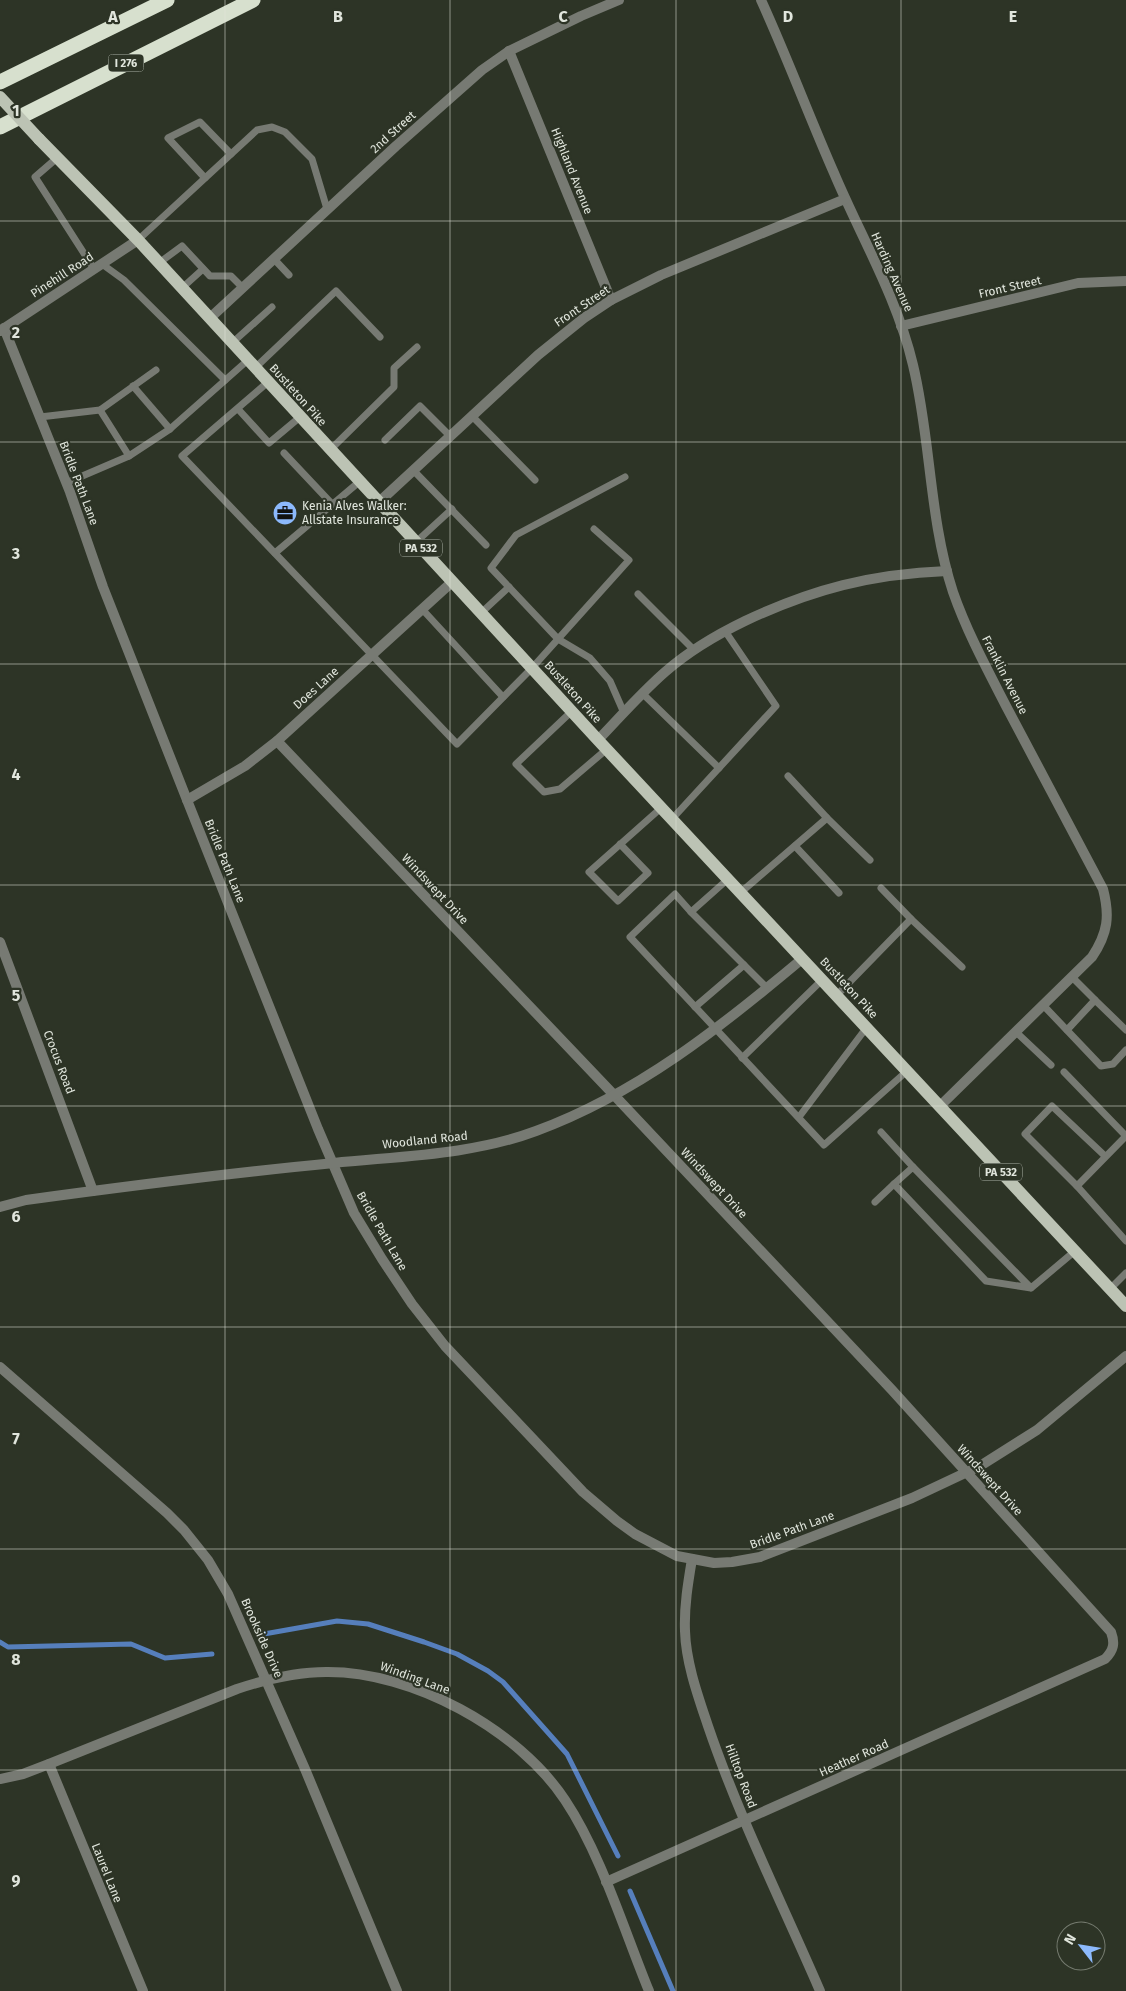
<svg xmlns="http://www.w3.org/2000/svg" width="1126" height="1991" font-family="'Fira Sans',sans-serif">
	<style>
		.lines { fill: none; stroke-linecap: round; stroke-linejoin: round }
		.stream { stroke: #567fbc; stroke-width: 5 }
		.lane { stroke: #777a73; stroke-width: 7 }
		.street { stroke: #777a73; stroke-width: 10 }
		.primary { stroke: #bcc3b4; stroke-width: 12 }
		.highway { stroke: #d7e0ce; stroke-width: 15 }
		.primary-bridge { stroke: #bcc3b4; stroke-width: 12 }
		.grid { fill: none; stroke: #e1e6dd; stroke-width: 1; stroke-opacity: 0.55 }
		.labels { text-anchor: middle; dominant-baseline: central; stroke-width: 4.5; stroke-linejoin: round; paint-order: stroke }
		.shield { fill: #2d3426; stroke: #abb1a6; stroke-width: 1 }
		.shield-label { font-size: 11px; font-weight: bold; fill: #e1e6dd }
		.street-label { font-size: 12px; fill: #e1e6dd; stroke: #2d3426 }
		.poi-label { font-size: 12px; fill: #e1e6dd; stroke: #2d3426; text-anchor: start }
		.grid-label { font-size: 16px; text-anchor: middle; font-weight: bold; fill: #e1e6dd; stroke: #2d3426; stroke-width: 4.5; stroke-linejoin: round; paint-order: stroke }
	</style>
	<rect width="100%" height="100%" fill="#2d3426"/>
	<g class="lines">
		<g class="stream">
			<path d="M264,1634L337,1621L368,1624L424,1642L457,1654L488,1671L503,1682L567,1754L618,1856"/>
			<path d="M0,1642L8,1647L131,1644L165,1658L212,1654"/>
			<path d="M630,1891L673,1991"/>
		</g>
		<g class="lane">
			<path d="M57,158L35,177L94,269"/>
			<path d="M205,178L168,138L200,122L231,154"/>
			<path d="M138,240L257,130L272,127L285,132L312,159L327,209"/>
			<path d="M274,259L289,275"/>
			<path d="M159,263L182,246L210,276H231L243,288"/>
			<path d="M102,264L124,280L225,380"/>
			<path d="M182,288L203,269"/>
			<path d="M232,343L272,307"/>
			<path d="M255,368L336,291L380,337"/>
			<path d="M268,382L182,456L457,744L532,668L629,560L594,529"/>
			<path d="M133,386L170,429"/>
			<path d="M238,409L269,443L300,417"/>
			<path d="M472,416L535,480"/>
			<path d="M40,417L100,410L156,370"/>
			<path d="M385,440L420,406L450,436"/>
			<path d="M330,450L394,387V368L417,347"/>
			<path d="M284,453L332,504"/>
			<path d="M129,456L170,429L248,360"/>
			<path d="M413,470L486,545"/>
			<path d="M66,483L129,456L100,410"/>
			<path d="M415,543L452,509"/>
			<path d="M275,553L359,482"/>
			<path d="M638,594L693,649"/>
			<path d="M422,609L503,697"/>
			<path d="M481,613L509,587"/>
			<path d="M643,694L719,768"/>
			<path d="M572,711L516,764L544,792L560,789L607,749"/>
			<path d="M624,713L610,681L590,658L558,639L491,568L516,535L625,477"/>
			<path d="M827,818L870,860"/>
			<path d="M672,819L776,706L725,631"/>
			<path d="M620,844L648,873L618,901L589,872L661,808"/>
			<path d="M795,846L839,893"/>
			<path d="M728,879L691,912L767,988"/>
			<path d="M740,893L827,818L788,776"/>
			<path d="M691,912L675,894L630,937L824,1145L907,1071"/>
			<path d="M911,919L962,967"/>
			<path d="M1072,977L1095,1000"/>
			<path d="M837,995L911,919L881,888"/>
			<path d="M1043,1005L1101,1066L1113,1064L1126,1050"/>
			<path d="M695,1007L744,965"/>
			<path d="M1067,1030L1095,1000L1126,1030"/>
			<path d="M1016,1032L1051,1065"/>
			<path d="M742,1058L822,980"/>
			<path d="M1064,1072L1126,1136"/>
			<path d="M799,1117L867,1027"/>
			<path d="M881,1132L913,1167"/>
			<path d="M1126,1136L1077,1186L1126,1241"/>
			<path d="M1077,1186L1025,1134L1052,1106L1105,1156"/>
			<path d="M875,1202L894,1184"/>
			<path d="M1031,1288L986,1281L894,1184L913,1167L1031,1288L1075,1251"/>
			<path d="M1110,1289L1126,1273"/>
		</g>
		<g class="street">
			<path d="M761,0C787,57 809,116 834,173C861,237 897,297 913,365C931,439 929,519 953,592C967,632 987,669 1006,706C1038,767 1071,828 1103,889C1110,916 1108,933 1092,957L940,1106"/>
			<path d="M509,51L611,300"/>
			<path d="M210,318L396,146L482,70L509,51L581,16L619,0"/>
			<path d="M901,326L1078,283L1126,281"/>
			<path d="M4,328L70,492L103,587L187,800L318,1129L354,1213L382,1259L412,1304L445,1346L583,1492L617,1521L635,1534L677,1556L714,1563L732,1562L760,1557L912,1498L980,1466L1037,1430L1126,1356"/>
			<path d="M0,331L138,240"/>
			<path d="M378,503L538,355L584,318L611,300L661,275L845,199"/>
			<path d="M598,740C620,717 641,693 665,672C689,651 716,635 745,621C813,589 871,574 947,571"/>
			<path d="M277,741L614,1095L892,1390L1111,1632C1115,1643 1114,1650 1105,1659L606,1882"/>
			<path d="M187,800L245,766L277,741L452,582"/>
			<path d="M0,942L93,1191"/>
			<path d="M0,1207L26,1200C128,1186 231,1173 334,1163C401,1156 472,1155 536,1131C637,1094 721,1027 802,959"/>
			<path d="M0,1367L167,1513L184,1530L208,1560L228,1594L305,1769L397,1991"/>
			<path d="M692,1559C688,1583 684,1607 685,1631C686,1663 698,1696 708,1726C739,1817 782,1903 820,1991"/>
			<path d="M49,1764L143,1991"/>
			<path d="M0,1779L23,1774L49,1764L237,1689C267,1679 296,1672 326,1672C412,1671 518,1729 565,1800C601,1854 624,1930 649,1991"/>
		</g>
		<path class="primary" d="M39,139L138,240L598,740L1126,1306"/>
		<g class="highway">
			<path d="M0,82L167,0"/>
			<path d="M0,127L253,0"/>
		</g>
		<path class="primary-bridge" d="M0,97L39,139"/>
	</g>
	<path class="grid" d="M225,0V1991M450,0V1991M676,0V1991M901,0V1991M0,221H1126M0,442H1126M0,664H1126M0,885H1126M0,1106H1126M0,1327H1126M0,1549H1126M0,1770H1126"/>
	<defs>
		<symbol id="office-disc" viewBox="-11 -11 22 22"><circle r="9.5" fill="#8cb9fc" stroke="#2d3426"/><path d="M-6-3h4V-5.5h4V-3h4V5H-6ZM-1-4.5V-3h2v-1.5ZM-6 0V1H6V0Z" fill="#111"/></symbol>
	</defs>
	<g fill-rule="evenodd">
		<use href="#office-disc" x="271" y="499" width="28" height="28"/>
	</g>
	<g class="labels">
		<g class="shield">
			<rect x="108.5" y="54.5" width="35" height="17" rx="4"/>
			<rect x="400" y="539.5" width="42" height="17" rx="4"/>
			<rect x="980" y="1163.5" width="42" height="17" rx="4"/>
		</g>
		<g class="shield-label">
			<text x="126" y="63">I 276</text>
			<text x="421" y="548">PA 532</text>
			<text x="1001" y="1172">PA 532</text>
		</g>
		<g class="street-label">
			<text transform="translate(393 132) rotate(-42)">2nd Street</text>
			<text transform="translate(572 171) rotate(68)">Highland Avenue</text>
			<text transform="translate(892 272) rotate(66)">Harding Avenue</text>
			<text transform="translate(62 275) rotate(-33)">Pinehill Road</text>
			<text transform="translate(1010 287) rotate(-13)">Front Street</text>
			<text transform="translate(582 306) rotate(-34)">Front Street</text>
			<text transform="translate(298 395) rotate(48)">Bustleton Pike</text>
			<text transform="translate(79 483) rotate(69)">Bridle Path Lane</text>
			<text transform="translate(1005 675) rotate(63)">Franklin Avenue</text>
			<text transform="translate(316 688) rotate(-42)">Does Lane</text>
			<text transform="translate(573 692) rotate(48)">Bustleton Pike</text>
			<text transform="translate(225 861) rotate(68)">Bridle Path Lane</text>
			<text transform="translate(435 889) rotate(47)">Windswept Drive</text>
			<text transform="translate(849 988) rotate(47)">Bustleton Pike</text>
			<text transform="translate(59 1062) rotate(69)">Crocus Road</text>
			<text transform="translate(425 1140) rotate(-6)">Woodland Road</text>
			<text transform="translate(714 1183) rotate(47)">Windswept Drive</text>
			<text transform="translate(382 1231) rotate(60)">Bridle Path Lane</text>
			<text transform="translate(990 1480) rotate(48)">Windswept Drive</text>
			<text transform="translate(792 1530) rotate(-20)">Bridle Path Lane</text>
			<text transform="translate(262 1638) rotate(66)">Brookside Drive</text>
			<text transform="translate(415 1678) rotate(20)">Winding Lane</text>
			<text transform="translate(854 1758) rotate(-24)">Heather Road</text>
			<text transform="translate(741 1776) rotate(69)">Hilltop Road</text>
			<text transform="translate(107 1873) rotate(68)">Laurel Lane</text>
		</g>
		<g class="poi-label">
			<text x="302" y="506">Kenia Alves Walker:<tspan x="302" dy="14">Allstate Insurance</tspan></text>
		</g>
	</g>
	<g class="grid-label">
		<text x="113" y="22">A</text>
		<text x="338" y="22">B</text>
		<text x="563" y="22">C</text>
		<text x="788" y="22">D</text>
		<text x="1013" y="22">E</text>
		<text x="16" y="116">1</text>
		<text x="16" y="338">2</text>
		<text x="16" y="559">3</text>
		<text x="16" y="780">4</text>
		<text x="16" y="1001">5</text>
		<text x="16" y="1222">6</text>
		<text x="16" y="1444">7</text>
		<text x="16" y="1665">8</text>
		<text x="16" y="1886">9</text>
	</g>
	<g transform="translate(1081 1946) rotate(301)"><circle r="24" fill="#2d3426" stroke="#757b6f"/>
	<path d="M0-4L9 19L0 12L-9 19Z" fill="#8cb9fc"/>
	<text y="-8" font-size="14" font-weight="bold" text-anchor="middle" fill="#e1e6dd">N</text>
	</g>
</svg>
